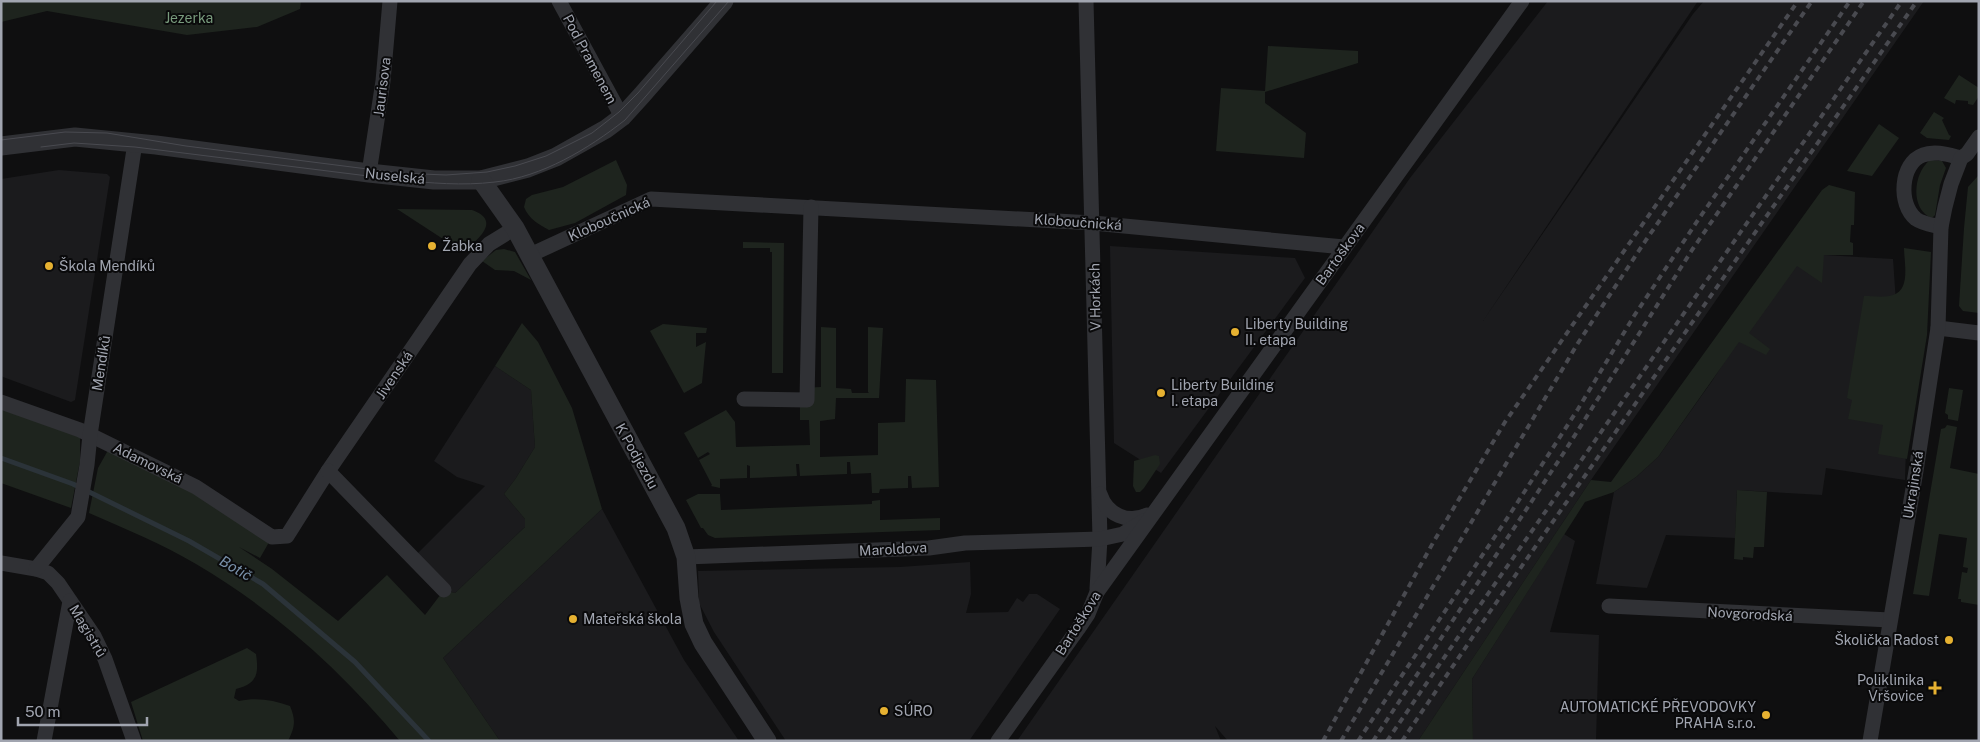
<svg xmlns="http://www.w3.org/2000/svg" width="1980" height="742" font-family="'Public Sans',sans-serif">
	<style>
		.built { fill: #1b1b1d }
		.green { fill: #1e241e }
		.lines { fill: none; stroke-linecap: round; stroke-linejoin: round }
		.stream { stroke: #2b3339; stroke-width: 5 }
		.minor { stroke: #303135; stroke-width: 15 }
		.tertiary { stroke: #303135; stroke-width: 19 }
		.tram { stroke: #494a50; stroke-width: 1 }
		.rail { stroke: #494a50; stroke-width: 4; stroke-dasharray: 6 5; stroke-linecap: butt }
		.poi-dot { fill: #e6b131; stroke: #0a0a0b; stroke-width: 2 }
		.labels { text-anchor: middle; dominant-baseline: central; stroke-width: 4; stroke-linejoin: round; paint-order: stroke }
		.park-label { font-size: 14px; fill: #789a7c; stroke: #0a0a0b }
		.street-label { font-size: 14px; fill: #a1a5b0; stroke: #0a0a0b }
		.poi-label { font-size: 14px; fill: #a1a5b0; stroke: #0a0a0b; text-anchor: start }
		.water-label { font-size: 15px; font-style: italic; fill: #7991aa; stroke: #0a0a0b }
	</style>
	<rect width="100%" height="100%" fill="#0f0f10"/>
	<g class="built">
		<path d="M1548,1H1698L1483,321L1693,14L1704,1H1924L1591,480L1418,741H1228L1215,726L1221,741H1017L1410,178Z"/>
		<path d="M59,170L107,174L110,177L75,400L71,402L3,377L1,375V179Z"/>
		<path d="M1110,246L1295,258L1305,278L1161,473L1114,443Z"/>
		<path d="M1824,255L1893,259L1906,447L1905,480L1826,468L1822,495L1737,490L1735,538L1666,535L1647,588L1596,584L1614,492L1636,477L1658,457L1712,381L1744,331L1794,261Z"/>
		<path d="M495,366L531,390L535,447L516,478L504,494L525,519V527L455,593L444,590L413,558L485,486L457,477L434,461Z"/>
		<path d="M602,509L684,660L739,741H500L443,658Z"/>
		<path d="M1564,534L1575,541L1550,632L1599,635L1596,741H1473L1472,679Z"/>
		<path d="M970,562L971,594L966,613L1008,612L1017,598L1023,602L1029,594H1037L1060,609L969,741H786L714,632L699,603L698,571L900,567Z"/>
	</g>
	<g class="green">
		<path d="M1,1H301L300,9L257,27L187,35L47,11L1,22Z"/>
		<path d="M1268,46L1358,51V63L1265,92V103L1306,133L1304,158L1216,151L1221,88L1265,91Z"/>
		<path d="M1959,75L1979,88V96L1973,105L1968,104V101L1956,100L1955,104L1944,98Z"/>
		<path d="M1934,112L1944,118L1942,120L1949,135L1951,136L1949,140L1927,138L1920,133Z"/>
		<path d="M1879,124L1899,138L1872,176L1847,171Z"/>
		<path d="M616,160L627,185L626,195L575,223L549,230C538,224 529,219 524,207L526,199L532,195L563,187Z"/>
		<path d="M1930,160L1942,161L1946,168L1940,185L1935,215L1932,218C1910,210 1913,173 1930,160Z"/>
		<path d="M1978,176H1979V313L1963,311L1959,306L1964,228L1968,187Z"/>
		<path d="M1829,185L1855,192L1854,225H1851L1850,242L1853,243V255H1824L1822,283L1797,266L1749,333L1770,349L1766,355L1739,342L1658,457L1636,477L1614,492L1585,502L1472,679L1473,741H1418L1591,480L1611,482L1822,190Z"/>
		<path d="M397,209L472,210C503,221 476,241 463,252Z"/>
		<path d="M743,242L784,243L783,373H772V252H770V248H743Z"/>
		<path d="M1904,248L1931,252L1927,335L1907,459L1878,454L1883,425L1848,419L1852,400L1847,398L1864,296C1873,296 1885,298 1893,295C1911,290 1904,262 1904,248Z"/>
		<path d="M504,249L515,252L531,280L514,271L495,270L482,261L496,250Z"/>
		<path d="M522,323L538,342L572,408L602,509L443,658L500,741H400C343,672 273,609 196,564C162,544 126,529 89,513L98,468L111,445L272,537L260,558L239,547L272,569L338,621L387,575L425,615L444,590L455,593L525,527V519L504,494L516,478L535,447L531,390L495,366Z"/>
		<path d="M663,324L707,328L706,333H696V347L706,342L702,383L684,393L650,331Z"/>
		<path d="M821,327L836,328V388L851,389L852,393H869L868,392V327L883,328L879,398H836L835,419L820,421V457L878,455V423L905,422L906,379L936,380L939,487L912,488L911,476H908V488L880,489L879,493H872L871,473L851,474L850,462H847V474L800,476L799,464H796L797,476L750,478V466L747,465V478L720,479V488L711,486L712,485L699,460L710,454L708,452L698,458L684,433L726,410L735,422L736,447L810,445L809,420H800V388L821,387Z"/>
		<path d="M1949,388L1963,390L1958,421L1948,419V415L1945,413Z"/>
		<path d="M1,402L80,430V461L71,508L1,483Z"/>
		<path d="M1947,425L1957,427L1950,468L1979,474V605L1961,602V599H1958L1962,572L1967,573L1968,568L1963,567L1967,538L1939,534L1929,596L1913,594L1941,429L1945,428Z"/>
		<path d="M1155,455L1159,456L1160,464L1144,488L1140,492H1136L1133,486L1134,461Z"/>
		<path d="M1737,490L1767,492L1764,547H1754L1753,558L1743,557V560L1734,559Z"/>
		<path d="M698,494H720L721,510L872,504V501L880,500V520L940,518V530L715,538L708,535L703,528H701L686,500Z"/>
		<path d="M247,648L256,654C259,674 257,684 236,689L234,698L239,701C257,697 273,700 290,706C296,720 295,727 288,741H143L131,702Z"/>
	</g>
	<g class="lines">
		<path class="stream" d="M1,458L73,484L189,541L263,584L355,662L429,741"/>
		<g class="minor">
			<path d="M559,1L622,117"/>
			<path d="M1086,1L1100,539L1097,589"/>
			<path d="M369,173L383,81L390,1"/>
			<path d="M1941,227C1933,225 1923,224 1916,219C1898,205 1900,163 1923,155C1935,150 1949,155 1961,158"/>
			<path d="M530,255L651,199L1093,223L1344,247"/>
			<path d="M1938,328L1979,333"/>
			<path d="M744,399L807,400L811,207"/>
			<path d="M1,402L80,430L196,487L272,537L287,536L328,471L470,264L489,244L515,228"/>
			<path d="M328,471L444,590"/>
			<path d="M1100,494C1107,515 1128,524 1147,515"/>
			<path d="M686,557L929,548L965,543L1100,539L1123,534L1144,521"/>
			<path d="M1,563L36,569L48,573L58,583L94,636L105,659L134,741"/>
			<path d="M36,569L78,517L87,465L90,435L135,143"/>
			<path d="M1609,606L1890,620"/>
			<path d="M44,741L70,601"/>
			<path d="M998,741L1078,629L1088,614L1097,592L1522,1"/>
			<path d="M1870,741L1916,471L1938,328L1941,227L1945,207L1951,184L1961,158L1967,154L1979,137"/>
		</g>
		<g class="tertiary">
			<path d="M1,146L75,137L156,145L369,173L434,180H481L528,168L556,157L606,129L622,117L642,95L724,1"/>
			<path d="M481,180L515,228L676,528L686,557L689,598L694,624L703,643L767,741"/>
		</g>
		<g class="tram">
			<path d="M1,140L65,132L107,133L186,146L399,173L446,175L487,172L515,166L546,156L592,133L619,112L638,93L717,1"/>
			<path d="M41,147L74,143L135,147L376,177"/>
			<path d="M399,180C431,183 462,186 495,182C542,177 588,149 625,120L729,1"/>
		</g>
		<g class="rail">
			<path d="M1323,741L1434,541L1505,422L1798,1"/>
			<path d="M1341,741L1578,343L1646,240L1812,1"/>
			<path d="M1358,741L1510,514L1578,409L1634,316L1698,220L1850,1"/>
			<path d="M1373,741L1563,454L1692,250L1864,1"/>
			<path d="M1387,741L1476,611L1902,1"/>
			<path d="M1402,741L1489,613L1917,1"/>
		</g>
	</g>
	<g class="poi-dot">
		<circle cx="432" cy="246" r="5"/>
		<circle cx="49" cy="266" r="5"/>
		<circle cx="1235" cy="332" r="5"/>
		<circle cx="1161" cy="393" r="5"/>
		<circle cx="573" cy="619" r="5"/>
		<circle cx="1949" cy="640" r="5"/>
		<path d="M1932.5 680.5h5v5h5v5h-5v5h-5v-5h-5v-5h5z"/>
		<circle cx="884" cy="711" r="5"/>
		<circle cx="1766" cy="715" r="5"/>
	</g>
	<g class="labels">
		<g class="park-label">
			<text x="189" y="18">Jezerka</text>
		</g>
		<g class="street-label">
			<text transform="translate(590 59) rotate(62)">Pod Pramenem</text>
			<text transform="translate(382 87) rotate(-83)">Jaurisova</text>
			<text transform="translate(395 176) rotate(6)">Nuselská</text>
			<text transform="translate(609 219) rotate(-24)">Kloboučnická</text>
			<text transform="translate(1078 222) rotate(4)">Kloboučnická</text>
			<text transform="translate(1340 254) rotate(-54)">Bartoškova</text>
			<text transform="translate(1095 297) rotate(-91)">V Horkách</text>
			<text transform="translate(101 363) rotate(-81)">Mendíků</text>
			<text transform="translate(394 375) rotate(-56)">Jivenská</text>
			<text transform="translate(637 456) rotate(61)">K Podjezdu</text>
			<text transform="translate(148 463) rotate(26)">Adamovská</text>
			<text transform="translate(1913 485) rotate(-81)">Ukrajinská</text>
			<text transform="translate(893 549) rotate(-3)">Maroldova</text>
			<text transform="translate(1750 614) rotate(3)">Novgorodská</text>
			<text transform="translate(1078 623) rotate(-58)">Bartoškova</text>
			<text transform="translate(88 631) rotate(59)">Magistrů</text>
		</g>
		<g class="poi-label">
			<text x="442" y="246">Žabka</text>
			<text x="59" y="266">Škola Mendíků</text>
			<text x="1245" y="324">Liberty Building<tspan x="1245" dy="16">II. etapa</tspan></text>
			<text x="1171" y="385">Liberty Building<tspan x="1171" dy="16">I. etapa</tspan></text>
			<text x="583" y="619">Mateřská škola</text>
			<text x="1939" y="640" text-anchor="end">Školička Radost</text>
			<text x="1924" y="680" text-anchor="end">Poliklinika<tspan x="1924" dy="16">Vršovice</tspan></text>
			<text x="1756" y="707" text-anchor="end">AUTOMATICKÉ PŘEVODOVKY<tspan x="1756" dy="16">PRAHA s.r.o.</tspan></text>
			<text x="894" y="711">SÚRO</text>
		</g>
		<g class="water-label">
			<text transform="translate(236 568) rotate(30)">Botič</text>
		</g>
	</g>
	<rect width="1980" height="742" fill="none" stroke="#a1a5b0" stroke-width="5"/>
	<path d="M18 717v8h129v-8" fill="none" stroke="#a1a5b0" stroke-width="2.5"/>
	<text x="25" y="717" font-size="15" fill="#a1a5b0" stroke="#0a0a0b" stroke-width="4" paint-order="stroke">50 m</text>
</svg>
